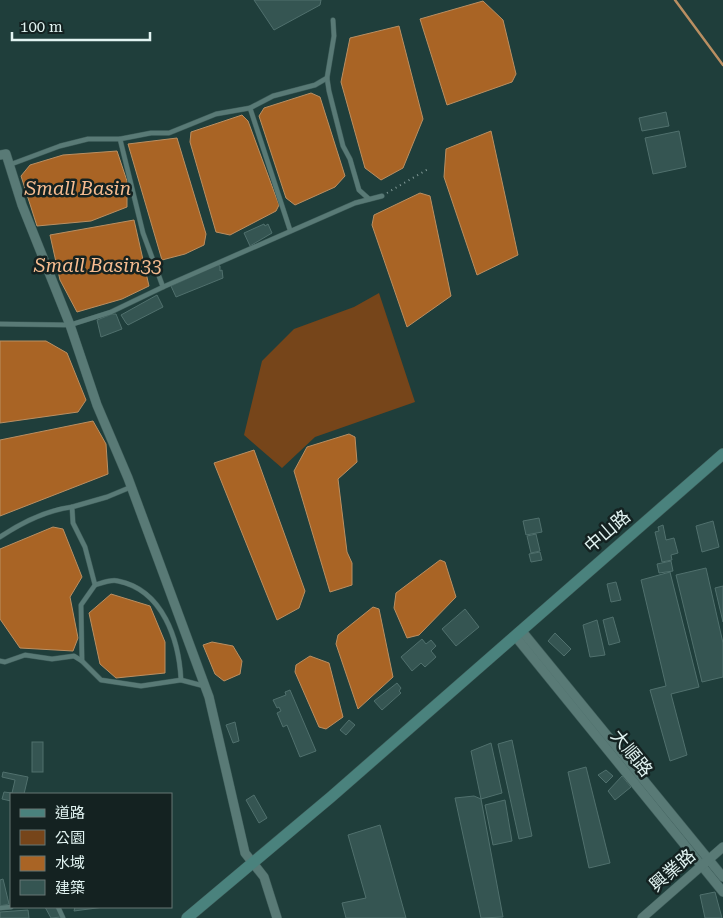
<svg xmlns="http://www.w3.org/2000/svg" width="723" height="918" font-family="'Roboto Serif','Noto Sans TC',serif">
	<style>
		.green { fill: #76451a }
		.water { fill: #a96425; stroke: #ba8f62 }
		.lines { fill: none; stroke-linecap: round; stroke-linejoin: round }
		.stream { stroke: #ba8f62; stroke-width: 2.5 }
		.building { fill: #355552; stroke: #50706d }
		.lane-casing { stroke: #3d5b58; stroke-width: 5.5 }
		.street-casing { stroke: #3d5b58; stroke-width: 10 }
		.secondary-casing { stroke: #3d5b58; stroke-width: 12 }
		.path { stroke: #829a98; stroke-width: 2; stroke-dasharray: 1 4; stroke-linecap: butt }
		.lane { stroke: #597a76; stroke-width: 4.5 }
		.street { stroke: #597a76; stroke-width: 9 }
		.secondary { stroke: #4a827d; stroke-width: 11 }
		.labels { text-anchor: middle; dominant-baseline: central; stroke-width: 5; stroke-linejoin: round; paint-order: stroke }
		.street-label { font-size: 18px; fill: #e1f3f1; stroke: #142221 }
		.water-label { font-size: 19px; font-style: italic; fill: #f6bc90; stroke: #142221 }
	</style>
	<rect width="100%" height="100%" fill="#1f3e3b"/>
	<path class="green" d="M379,293L415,402L315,437L282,468L244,435L262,361L294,329L354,307Z"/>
	<g class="water">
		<path d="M483,1L503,20L516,74L512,82L447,105L420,19Z"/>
		<path d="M399,26L423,119L403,168L381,180L365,168L341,82L350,38Z"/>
		<path d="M311,93L320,97L345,176L335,187L295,205L286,198L259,116L264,108Z"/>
		<path d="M242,115L248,121L279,205L276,211L230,235L216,232L190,142L191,132Z"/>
		<path d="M491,131L518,255L477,275L444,177L446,149Z"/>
		<path d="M177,138L206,234L204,245L185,254L162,260L128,144Z"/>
		<path d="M117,151L127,181V207L91,221L37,226L21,176L30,165L63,155Z"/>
		<path d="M420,193L430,196L451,296L407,327L372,225L374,215Z"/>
		<path d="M134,220L149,286L122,299L77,312L60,280L50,235Z"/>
		<path d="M0,341H46L67,353L86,400L78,412L0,423Z"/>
		<path d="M93,421L106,444L108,474L0,516V440Z"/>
		<path d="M349,434L355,437L357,462L338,479L347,552L352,563V585L330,592L294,471L307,447Z"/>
		<path d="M254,450L305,591L299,608L277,620L214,463Z"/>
		<path d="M53,527L63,529L82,577L70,597L78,638L73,651L20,648L0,619V549Z"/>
		<path d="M440,560L445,562L456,597L419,635L407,638L394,608L396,593Z"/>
		<path d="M111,594L150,606L165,642V673L116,678L100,664L89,613Z"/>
		<path d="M373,607L379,609L393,677L358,709L336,644L338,635Z"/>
		<path d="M212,642L233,646L242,661L240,674L224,681L215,674L203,645Z"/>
		<path d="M310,656L329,663L343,717L326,729L319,727L295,672L296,665Z"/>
	</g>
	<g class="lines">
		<path class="stream" d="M675,0L723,65"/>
	</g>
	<g class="building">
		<path d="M254,0H321L320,5L274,30Z"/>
		<path d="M666,112L669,126L642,131L639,118Z"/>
		<path d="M679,131L686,167L653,174L645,138Z"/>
		<path d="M264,224L265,226L268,224L272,233L250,246L244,233Z"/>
		<path d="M217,265L220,266V271L222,270L223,278L176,297L171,286Z"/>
		<path d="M157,295L163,307L128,325L126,323L121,315Z"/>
		<path d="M112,314H116L122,329L101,337L97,320Z"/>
		<path d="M539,518L542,532L526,535L523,521Z"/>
		<path d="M713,521L719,547L702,552L696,526Z"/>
		<path d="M663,525L666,540L674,538L678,553L671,555L672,560L662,562L655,532L659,531L658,527Z"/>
		<path d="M536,534L540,551L531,553L527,536Z"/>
		<path d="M540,552L542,560L531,562L529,554Z"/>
		<path d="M671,561L673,571L659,573L657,564Z"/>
		<path d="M706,568L723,643V677L702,682L676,575Z"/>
		<path d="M670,572L699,687L671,694L687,755L670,761L650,690L666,686L641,580Z"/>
		<path d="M616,582L621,600L611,602L607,584Z"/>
		<path d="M723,586V622L715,588Z"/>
		<path d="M465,609L479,627L456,646L442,629Z"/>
		<path d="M613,617L620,642L609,645L603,620Z"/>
		<path d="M597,620L605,655L590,657L583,625Z"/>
		<path d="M555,633L571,649L564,656L548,641Z"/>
		<path d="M422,639L426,644L431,640L436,646L431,651L436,657L425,667L421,663L412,671L401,657Z"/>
		<path d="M397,683L401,688L399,691L401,693L382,710L374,701Z"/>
		<path d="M290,690L316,751L300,757L287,725L283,727L277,713L281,711L279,707L277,708L273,700L286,695L285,692Z"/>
		<path d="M349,720L355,725L346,735L340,730Z"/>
		<path d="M235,722L239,741L233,743L226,725Z"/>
		<path d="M512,740L532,836L519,839L498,744Z"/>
		<rect x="32" y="742" width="11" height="30"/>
		<path d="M491,743L502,793L481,799L471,751Z"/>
		<path d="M586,767L610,863L589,868L568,772Z"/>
		<path d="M606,770L613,776L606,783L598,775Z"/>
		<path d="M3,772L28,777L24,794H11V801L2,799L4,792L12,793L15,780L2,777Z"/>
		<path d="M622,776L631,787L615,800L608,791Z"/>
		<path d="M254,795L267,818L259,823L246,800Z"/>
		<path d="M474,796L481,799L503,917L481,918L455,798Z"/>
		<path d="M505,800L512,841L493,845L485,805Z"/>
		<path d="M380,825L406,918H346L342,903L366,898L348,835Z"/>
		<path d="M3,879L9,904L0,906V880Z"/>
		<path d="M715,892L722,918H705L700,895Z"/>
		<path d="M45,907H57L61,917L51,918Z"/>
		<path d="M75,907H104L74,911Z"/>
		<path d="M28,910L29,918H0V912Z"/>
	</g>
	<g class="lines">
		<defs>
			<g id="lane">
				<path d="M333,20L334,36L327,78L329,91L343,146L350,159L359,190L369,199"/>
				<path d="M120,139L151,133H169L216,114L250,108"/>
				<path d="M290,230L250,108L273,96L315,85L327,78"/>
				<path d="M163,287L355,203L382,196"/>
				<path d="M0,324L70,325L111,312L163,287L143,233L120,139H88L60,146L9,165"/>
				<path d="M131,487L107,497L72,507L73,523L85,547L95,585C102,583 111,579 118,581C163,590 179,640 181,680L204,686"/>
				<path d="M0,537C21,523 48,510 72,507"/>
				<path d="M95,585L81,605L82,661L101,680L141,686L181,680"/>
				<path d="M0,661L5,662L25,655L52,659L74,656L82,661"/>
				<path d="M58,907L63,918"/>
				<path d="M0,908L11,907"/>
			</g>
			<g id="street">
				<path d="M0,155L6,154L22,205L70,325L97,405L128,478L209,697L245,853L264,877L277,918"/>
				<path d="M521,630L723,877"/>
				<path d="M515,636L723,892"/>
				<path d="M642,918L723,847"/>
			</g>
			<path id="secondary" d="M187,918L331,797L723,454"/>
		</defs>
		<use href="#lane" class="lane-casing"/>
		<use href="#street" class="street-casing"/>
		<use href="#secondary" class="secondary-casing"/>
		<path class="path" d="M387,193L428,169"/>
		<use href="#lane" class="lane"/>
		<use href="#street" class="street"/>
		<use href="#secondary" class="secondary"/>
	</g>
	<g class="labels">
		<g class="street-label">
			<text transform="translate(607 531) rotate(-41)">中山路</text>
			<text transform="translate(632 753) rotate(51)">大順路</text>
			<text transform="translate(672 870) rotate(-41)">興業路</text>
		</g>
		<g class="water-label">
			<text x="78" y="188">Small Basin</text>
			<text x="98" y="265">Small Basin33</text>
		</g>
	</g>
	<rect x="10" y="793" width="162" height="115" fill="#142221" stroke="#667674"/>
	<rect x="20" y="809" width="25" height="8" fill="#4a827d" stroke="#667674"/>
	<text x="55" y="818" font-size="15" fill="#e1f3f1">道路</text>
	<rect x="20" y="830" width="25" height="15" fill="#76451a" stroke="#667674"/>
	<text x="55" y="843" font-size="15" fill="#e1f3f1">公園</text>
	<rect x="20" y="856" width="25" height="15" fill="#a96425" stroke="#667674"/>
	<text x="55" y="868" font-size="15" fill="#e1f3f1">水域</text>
	<rect x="20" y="880" width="25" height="15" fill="#355552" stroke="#667674"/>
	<text x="55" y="893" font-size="15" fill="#e1f3f1">建築</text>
	<path d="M12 32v8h138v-8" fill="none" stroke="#e1f3f1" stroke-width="2.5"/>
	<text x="20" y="32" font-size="15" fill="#e1f3f1" stroke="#142221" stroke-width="4" paint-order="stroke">100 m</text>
</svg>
